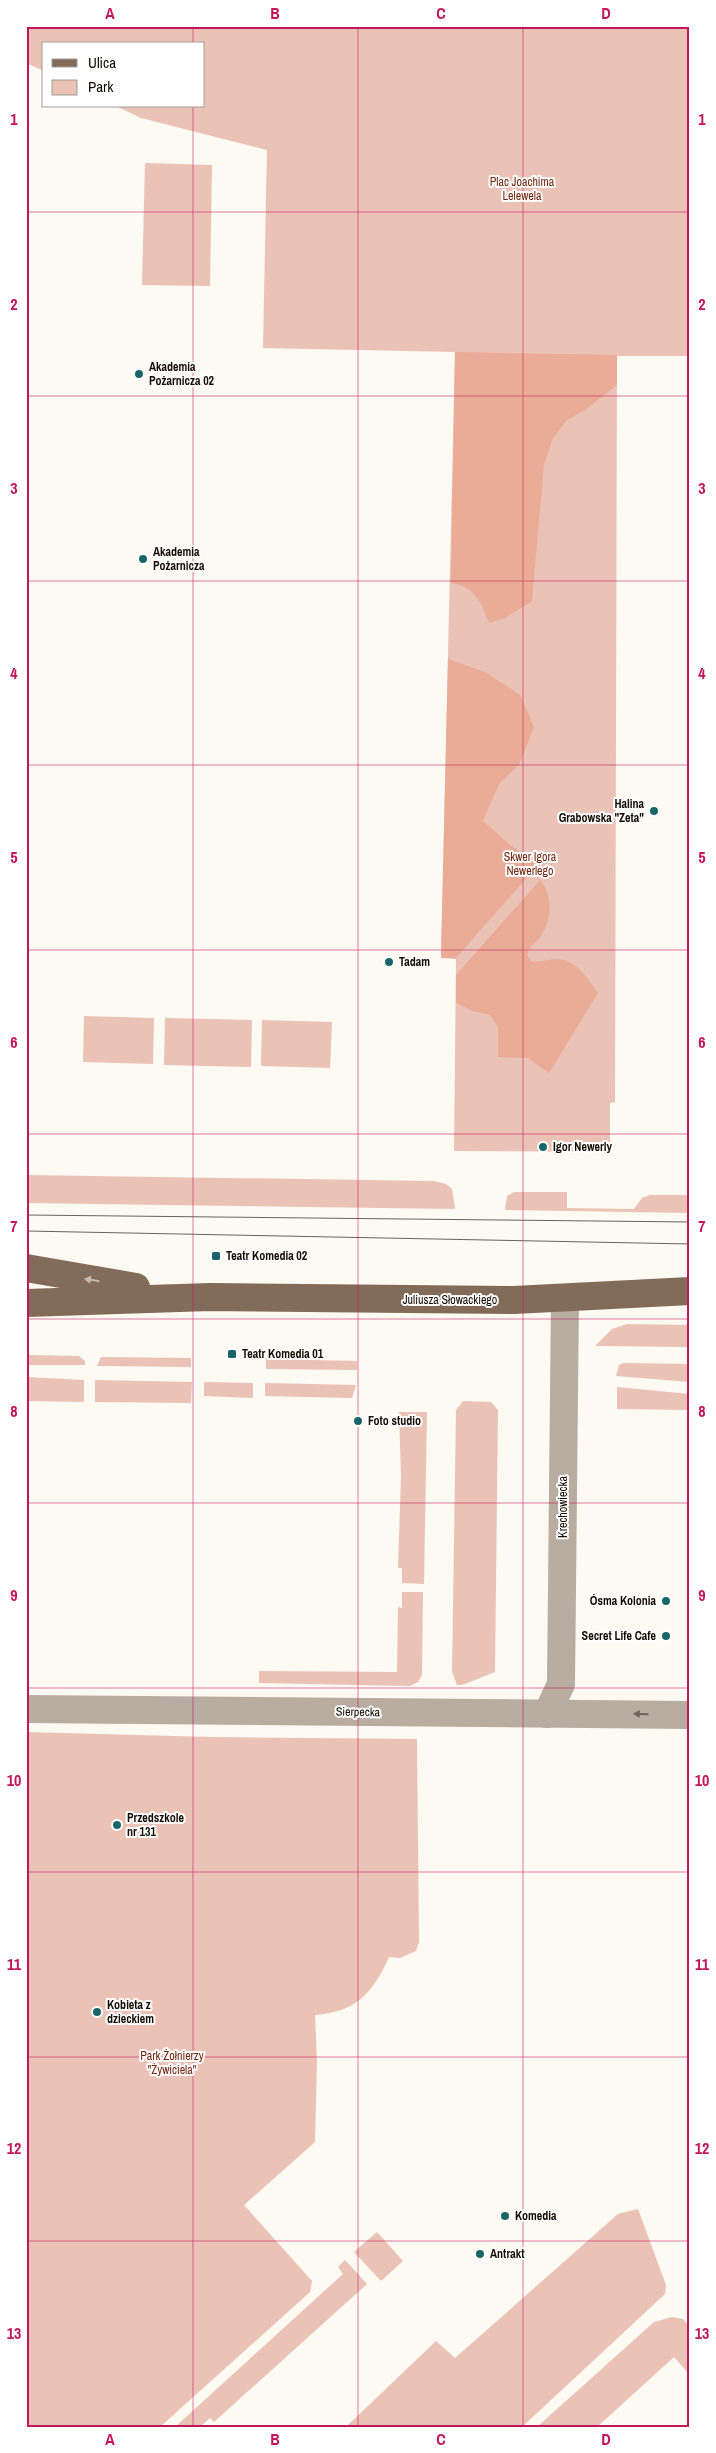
<svg xmlns="http://www.w3.org/2000/svg" width="716" height="2453" font-family="'Archivo Narrow',sans-serif">
	<style>
		.green { fill: #eac2b6 }
		.forest { fill: #eaab97 }
		.lines { fill: none; stroke-linecap: round; stroke-linejoin: round }
		.minor { stroke: #b9aca1; stroke-width: 28 }
		.major { stroke: #826b59; stroke-width: 28 }
		.tram { stroke: #69645b; stroke-width: 1 }
		.oneway { fill: #c7bcb4 }
		.oneway2 { fill: #6e645a }
		.grid { fill: none; stroke: #c2185b; stroke-width: 1; stroke-opacity: 0.55 }
		.poi-dot { fill: #186668; stroke: #fff; stroke-width: 2 }
		.labels { text-anchor: middle; dominant-baseline: central; stroke-width: 4; stroke-linejoin: round; paint-order: stroke }
		.park-label { font-size: 12px; fill: #722810; stroke: #fff }
		.poi-label { font-size: 12px; font-weight: bold; fill: #130d03; stroke: #fff; text-anchor: start }
		.street-label { font-size: 12px; fill: #130d03; stroke: #fff }
		.neatline { fill: none; stroke: #c2185b; stroke-width: 2 }
		.grid-label { font-size: 16px; text-anchor: middle; font-weight: bold; fill: #c2185b }
	</style>
	<rect width="100%" height="100%" fill="#fdf9f3"/>
	<g class="green">
		<path d="M26,26H690V356H617L615,1102L610,1103V1152L454,1151L456,959L441,958L455,352L263,348L267,150L141,118L116,106H204V44H44V71L26,63Z"/>
		<path d="M145,163L212,165L210,286L142,285Z"/>
		<path d="M84,1016L154,1018L153,1064L83,1062Z"/>
		<path d="M165,1018L252,1020L251,1067L164,1065Z"/>
		<path d="M262,1020L332,1022L330,1068L261,1066Z"/>
		<path d="M26,1175L433,1181L446,1184L452,1189L455,1209L26,1203Z"/>
		<path d="M514,1192H567V1208L634,1209L642,1198L650,1195H690V1213L505,1210L507,1196Z"/>
		<path d="M627,1324L690,1325V1347L595,1346L612,1329Z"/>
		<path d="M26,1355L79,1356L85,1361V1365H27Z"/>
		<path d="M101,1357L191,1358V1367L97,1366Z"/>
		<path d="M266,1359L357,1361V1370L266,1369Z"/>
		<path d="M624,1363L690,1364V1382L616,1376L619,1365Z"/>
		<path d="M26,1377L84,1380V1402L26,1401Z"/>
		<path d="M95,1380L192,1382L191,1403L95,1402Z"/>
		<path d="M204,1382L253,1383V1398L204,1396Z"/>
		<path d="M265,1383L356,1385L352,1398L265,1396Z"/>
		<path d="M617,1387L690,1394V1410L617,1409Z"/>
		<path d="M463,1401L491,1402L498,1410L495,1672L462,1685H457L452,1672L456,1410Z"/>
		<path d="M399,1412H427L424,1584L402,1583V1568H398L401,1477Z"/>
		<path d="M402,1592H423L422,1675L418,1682L410,1686L259,1683V1671L397,1672L398,1607L402,1608Z"/>
		<path d="M26,1732L211,1737L417,1739L419,1942L416,1951L400,1958L389,1957C373,1993 356,2012 315,2015L317,2061L315,2142L244,2205L312,2281L310,2292L160,2427H26Z"/>
		<path d="M638,2209L666,2285L665,2294L522,2427H346L436,2341L455,2358L618,2214Z"/>
		<path d="M377,2232L403,2261L381,2281L354,2252Z"/>
		<path d="M345,2260L367,2284L214,2422L210,2418L200,2427H175L343,2274L338,2267Z"/>
		<path d="M672,2317L683,2319L690,2327V2375L674,2357L597,2427H537L654,2322Z"/>
	</g>
	<g class="forest">
		<path d="M455,352L617,355V385L585,410L567,420L553,438L544,464L532,601L505,618L489,623C482,604 474,585 451,583Z"/>
		<path d="M448,659L485,672L520,695L534,727L519,765L499,784L483,821L509,844L538,865L456,958H441Z"/>
		<path d="M540,880C553,896 552,918 541,936C535,945 531,943 527,955L531,961C540,963 546,960 554,959C576,958 587,978 598,993L549,1073L528,1058L498,1057V1027L490,1015L473,1011L456,1003V975Z"/>
	</g>
	<g class="lines">
		<g class="minor">
			<path d="M26,1709L690,1715"/>
			<path d="M547,1714L561,1684L565,1298"/>
		</g>
		<g class="major">
			<path d="M26,1268L136,1287"/>
			<path d="M26,1303L210,1297L514,1300L690,1291"/>
		</g>
		<g class="tram">
			<path d="M26,1215L690,1222"/>
			<path d="M26,1231L690,1244"/>
		</g>
	</g>
	<defs><path id="oneway-solid" d="M-6-.8H1V-3.2L6.5 0L1 3.2V.8H-6Z" transform="scale(1.25)"/></defs>
	<use class="oneway" href="#oneway-solid" transform="translate(92 1280) rotate(-171)"/>
	<use class="oneway2" href="#oneway-solid" transform="translate(641 1714) rotate(-179)"/>
	<path class="grid" d="M193,26V44M358,26V2427M523,26V2427M193,106V2427M26,212H690M26,396H690M26,581H690M26,765H690M26,950H690M26,1134H690M26,1319H690M26,1503H690M26,1688H690M26,1872H690M26,2057H690M26,2241H690"/>
	<g class="poi-dot">
		<circle cx="139" cy="374" r="5"/>
		<circle cx="143" cy="559" r="5"/>
		<circle cx="654" cy="811" r="5"/>
		<circle cx="389" cy="962" r="5"/>
		<circle cx="543" cy="1147" r="5"/>
		<rect x="211" y="1251" width="10" height="10" rx="2.5"/>
		<rect x="227" y="1349" width="10" height="10" rx="2.5"/>
		<circle cx="358" cy="1421" r="5"/>
		<circle cx="666" cy="1601" r="5"/>
		<circle cx="666" cy="1636" r="5"/>
		<circle cx="117" cy="1825" r="5"/>
		<circle cx="97" cy="2012" r="5"/>
		<circle cx="505" cy="2216" r="5"/>
		<circle cx="480" cy="2254" r="5"/>
	</g>
	<g class="labels">
		<g class="park-label">
			<text x="522" y="182">Plac Joachima<tspan x="522" dy="14">Lelewela</tspan></text>
			<text x="530" y="857">Skwer Igora<tspan x="530" dy="14">Newerlego</tspan></text>
			<text x="172" y="2056">Park Żołnierzy<tspan x="172" dy="14">"Żywiciela"</tspan></text>
		</g>
		<g class="poi-label">
			<text x="149" y="367">Akademia<tspan x="149" dy="14">Pożarnicza 02</tspan></text>
			<text x="153" y="552">Akademia<tspan x="153" dy="14">Pożarnicza</tspan></text>
			<text x="644" y="804" text-anchor="end">Halina<tspan x="644" dy="14">Grabowska "Zeta"</tspan></text>
			<text x="399" y="962">Tadam</text>
			<text x="553" y="1147">Igor Newerly</text>
			<text x="226" y="1256">Teatr Komedia 02</text>
			<text x="242" y="1354">Teatr Komedia 01</text>
			<text x="368" y="1421">Foto studio</text>
			<text x="656" y="1601" text-anchor="end">Ósma Kolonia</text>
			<text x="656" y="1636" text-anchor="end">Secret Life Cafe</text>
			<text x="127" y="1818">Przedszkole<tspan x="127" dy="14">nr 131</tspan></text>
			<text x="107" y="2005">Kobieta z<tspan x="107" dy="14">dzieckiem</tspan></text>
			<text x="515" y="2216">Komedia</text>
			<text x="490" y="2254">Antrakt</text>
		</g>
		<g class="street-label">
			<text x="450" y="1300">Juliusza Słowackiego</text>
			<text transform="translate(563 1507) rotate(-90)">Krechowiecka</text>
			<text transform="translate(358 1712) rotate(1)">Sierpecka</text>
		</g>
	</g>
	<rect width="716" height="2453" fill="none" stroke="#ffffff" stroke-width="55"/>
	<rect x="42" y="42" width="162" height="65" fill="#ffffff" stroke="#a19e9a"/>
	<rect x="52" y="59" width="25" height="8" fill="#826b59" stroke="#a19e9a"/>
	<text x="88" y="68" font-size="15" fill="#130d03">Ulica</text>
	<rect x="52" y="80" width="25" height="15" fill="#eac2b6" stroke="#a19e9a"/>
	<text x="88" y="92" font-size="15" fill="#130d03">Park</text>
	<rect x="28" y="28" width="660" height="2398" class="neatline"/>
	<g class="grid-label">
		<text x="110" y="19">A</text>
		<text x="275" y="19">B</text>
		<text x="441" y="19">C</text>
		<text x="606" y="19">D</text>
		<text x="14" y="125">1</text>
		<text x="702" y="125">1</text>
		<text x="14" y="310">2</text>
		<text x="702" y="310">2</text>
		<text x="14" y="494">3</text>
		<text x="702" y="494">3</text>
		<text x="14" y="679">4</text>
		<text x="702" y="679">4</text>
		<text x="14" y="863">5</text>
		<text x="702" y="863">5</text>
		<text x="14" y="1048">6</text>
		<text x="702" y="1048">6</text>
		<text x="14" y="1232">7</text>
		<text x="702" y="1232">7</text>
		<text x="14" y="1417">8</text>
		<text x="702" y="1417">8</text>
		<text x="14" y="1601">9</text>
		<text x="702" y="1601">9</text>
		<text x="14" y="1786">10</text>
		<text x="702" y="1786">10</text>
		<text x="14" y="1970">11</text>
		<text x="702" y="1970">11</text>
		<text x="14" y="2154">12</text>
		<text x="702" y="2154">12</text>
		<text x="14" y="2339">13</text>
		<text x="702" y="2339">13</text>
		<text x="110" y="2445">A</text>
		<text x="275" y="2445">B</text>
		<text x="441" y="2445">C</text>
		<text x="606" y="2445">D</text>
	</g>
</svg>
